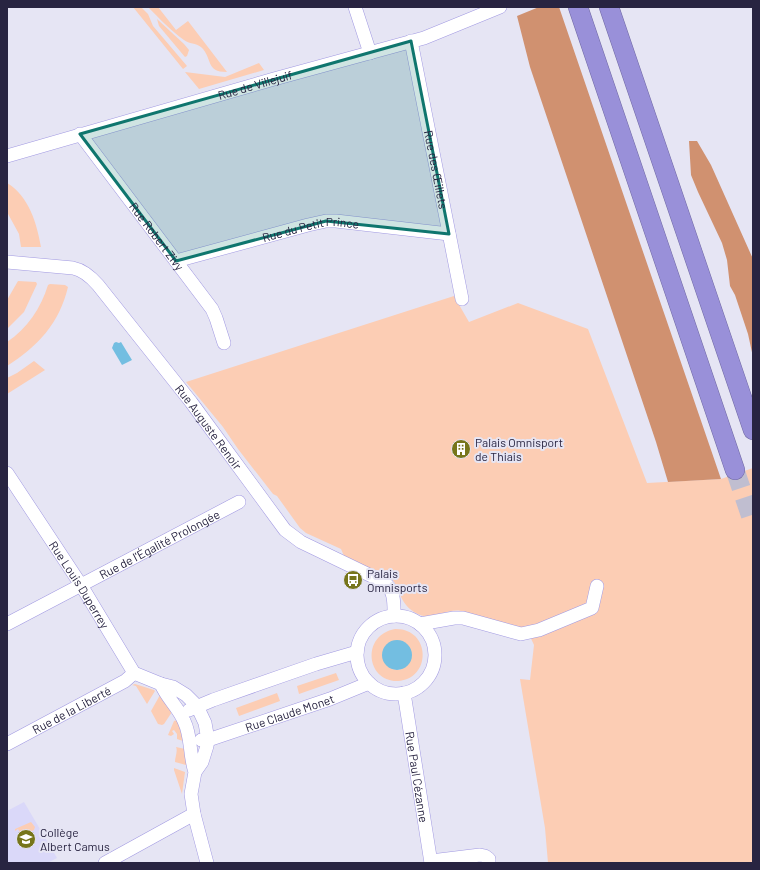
<svg xmlns="http://www.w3.org/2000/svg" width="760" height="870" font-family="Barlow,sans-serif">
	<style>
		.built { fill: #dad8f9 }
		.green { fill: #fccdb4; fill-rule: evenodd }
		.forest { fill: #d09170 }
		.water { fill: #73bee1 }
		.lines { fill: none; stroke-linecap: round; stroke-linejoin: round }
		.highway-tunnel { stroke: #c0bed0; stroke-width: 19; stroke-dasharray: 19 10; stroke-linecap: butt }
		.minor-casing { stroke: #a199e2; stroke-width: 14 }
		.highway-casing { stroke: #716aa4; stroke-width: 20 }
		.minor { stroke: #fff; stroke-width: 13 }
		.highway { stroke: #9990d9; stroke-width: 19 }
		.marked { fill: #0f766e; fill-opacity: 0.2; stroke: #0f766e; stroke-width: 3; stroke-linejoin: round }
		.labels { text-anchor: middle; dominant-baseline: central; stroke-width: 4; stroke-linejoin: round; paint-order: stroke }
		.street-label { font-size: 12px; fill: #282441; stroke: #e6e5f4 }
		.poi-label { font-size: 12px; fill: #282441; stroke: #e6e5f4; text-anchor: start }
	</style>
	<rect width="100%" height="100%" fill="#e6e5f4"/>
	<path class="built" d="M24,802L57,858L47,863H7V811Z"/>
	<g class="green">
		<path d="M133,7H141L148,14L153,26L187,66L183,69Z"/>
		<path d="M148,7H158L176,30L188,21L227,72C205,72 213,58 201,47C196,43 189,44 184,40C171,31 159,18 148,7Z"/>
		<path d="M157,19L184,44L189,50L187,56L185,57L159,26Z"/>
		<path d="M259,63L264,70L199,89L185,72L225,77Z"/>
		<path d="M7,183C29,196 37,224 41,247H21L19,234L7,212Z"/>
		<path d="M18,281L36,282L37,284L24,312L7,329V300Z"/>
		<path d="M50,284L65,285L68,287C59,324 38,346 7,366V342C27,329 41,308 48,285Z"/>
		<path d="M454,296L469,322L518,303L588,329L647,483L721,479L753,468V863H548L545,828L520,679L530,680L534,645L527,630C515,627 502,626 490,622C481,620 471,613 461,611C444,608 433,624 414,612C399,602 401,591 392,579L344,556L341,549L306,533L300,528L277,496L273,494L238,449L223,427L186,382Z"/>
		<path d="M34,361L45,370L7,394V378L17,373Z"/>
		<path d="M395,629C431,628 432,679 398,681C366,682 361,635 395,629ZM398,641L405,643L409,648L400,670L392,669L384,648L389,643Z"/>
		<path d="M336,673L339,680L299,694L297,686Z"/>
		<path d="M135,684L154,690L155,691L147,704L136,686L132,685Z"/>
		<path d="M277,693L280,701L239,716L236,708Z"/>
		<path d="M160,695L172,712L164,724L162,725L158,724L151,711Z"/>
		<path d="M177,720L184,736L183,741L177,739V734L174,730L172,731L174,734L171,736L168,735L174,721Z"/>
		<path d="M176,747L185,749L187,764L186,765L175,762C175,757 178,751 176,747Z"/>
		<path d="M174,768L185,772L182,794L174,770Z"/>
		<path d="M31,822L35,827L34,830L22,836L18,829L15,831V829Z"/>
	</g>
	<g class="forest">
		<path d="M539,7H559L721,479L668,482L656,442L530,67L517,16Z"/>
		<path d="M697,141L711,165L753,259V357L748,334L735,295L730,286L727,260L722,243L698,192L691,175L689,141Z"/>
	</g>
	<g class="water">
		<path d="M116,342L119,343L121,342L132,360L122,365L112,348L114,343Z"/>
		<circle cx="397" cy="655" r="15"/>
	</g>
	<g class="lines">
		<path class="highway-tunnel" d="M735,470L753,523"/>
		<defs>
			<g id="minor">
				<path d="M355,7L370,53"/>
				<path id="s1" d="M411,41L462,299"/>
				<path id="s2" d="M80,134L212,309L216,318L224,343"/>
				<path id="s3" d="M7,156L274,79L424,38L500,7"/>
				<path id="s4" d="M176,261L308,225L326,221H336L449,234"/>
				<path id="s5" d="M7,262L73,268C83,270 91,277 98,285L191,402L285,530L301,542L384,582C395,591 394,603 394,616"/>
				<path id="s6" d="M7,473L81,585L134,673L161,684"/>
				<circle cx="396" cy="655" r="39"/>
				<path id="s7" d="M7,624L239,502"/>
				<path d="M420,624L454,618H463L521,634L539,630L592,608L597,586"/>
				<path id="s8" d="M404,693L431,863"/>
				<path d="M189,710L213,700L316,664L357,652"/>
				<path id="s9" d="M201,740H208L330,699L369,683"/>
				<path id="s10" d="M7,744L125,681L134,673"/>
				<path d="M195,772C189,755 192,737 184,721C178,707 166,697 161,684L173,687L186,695L197,706L205,723L208,740L207,746L202,762L195,772L191,794L194,814L207,863"/>
				<path d="M431,861L480,855L485,856L489,859V863"/>
				<path d="M105,863L194,814"/>
			</g>
			<g id="highway">
				<path d="M578,7L735,470"/>
				<path d="M609,7L753,430"/>
			</g>
		</defs>
		<use href="#minor" class="minor-casing"/>
		<use href="#highway" class="highway-casing"/>
		<use href="#minor" class="minor"/>
		<use href="#highway" class="highway"/>
	</g>
	<path class="marked" d="M411,41L449,234L326,221L176,261L80,134Z"/>
	<defs>
		<symbol id="building-disc" viewBox="-11 -11 22 22"><circle r="9.5" fill="#76751b" stroke="#e6e5f4"/><path d="M-4-6H4V6H1V3H-1V6H-4ZM-2.5-4.3h1.7v1.8h-1.7ZM.8-4.3h1.7v1.8H.8ZM-2.5-1h1.7V.8h-1.7ZM.8-1h1.7V.8H.8Z" fill="#fff"/></symbol>
		<symbol id="bus-disc" viewBox="-11 -11 22 22"><circle r="9.5" fill="#76751b" stroke="#e6e5f4"/><path d="M-5-6H5V4H4V6H2V4H-2V6H-4V4H-5ZM-3.5-4V0h7V-4ZM-3.5 1.2v1.5H-2V1.2ZM2 1.2v1.5H3.5V1.2Z" fill="#fff"/></symbol>
		<symbol id="school-disc" viewBox="-11 -11 22 22"><circle r="9.5" fill="#76751b" stroke="#e6e5f4"/><path d="M0-5L7-2L0 1L-7-2ZM-4 1L0 2.5L4 1V4Q0 6-4 4Z" fill="#fff"/></symbol>
	</defs>
	<g fill-rule="evenodd">
		<use href="#building-disc" x="450" y="438" width="22" height="22"/>
		<use href="#bus-disc" x="342" y="569" width="22" height="22"/>
		<use href="#school-disc" x="15" y="828" width="22" height="22"/>
	</g>
	<g class="labels">
		<g class="street-label">
			<text stroke="none"><textPath href="#s3" startOffset="258">Rue de Villejuif</textPath></text>
			<text stroke="none"><textPath href="#s1" startOffset="131">Rue des Œillets</textPath></text>
			<text stroke="none"><textPath href="#s4" startOffset="139">Rue du Petit Prince</textPath></text>
			<text stroke="none"><textPath href="#s2" startOffset="128">Rue Robert Zivy</textPath></text>
			<text stroke="none"><textPath href="#s5" startOffset="277">Rue Auguste Renoir</textPath></text>
			<text stroke="none"><textPath href="#s7" startOffset="172">Rue de l'Égalité Prolongée</textPath></text>
			<text stroke="none"><textPath href="#s6" startOffset="133">Rue Louis Duperrey</textPath></text>
			<text stroke="none"><textPath href="#s10" startOffset="73">Rue de la Liberté</textPath></text>
			<text stroke="none"><textPath href="#s9" startOffset="93">Rue Claude Monet</textPath></text>
			<text stroke="none"><textPath href="#s8" startOffset="85">Rue Paul Cézanne</textPath></text>
		</g>
		<g class="poi-label">
			<text x="475" y="442">Palais Omnisport<tspan x="475" dy="14">de Thiais</tspan></text>
			<text x="367" y="573">Palais<tspan x="367" dy="14">Omnisports</tspan></text>
			<text x="40" y="832">Collège<tspan x="40" dy="14">Albert Camus</tspan></text>
		</g>
	</g>
	<rect width="760" height="870" fill="none" stroke="#282441" stroke-width="16"/>
</svg>
